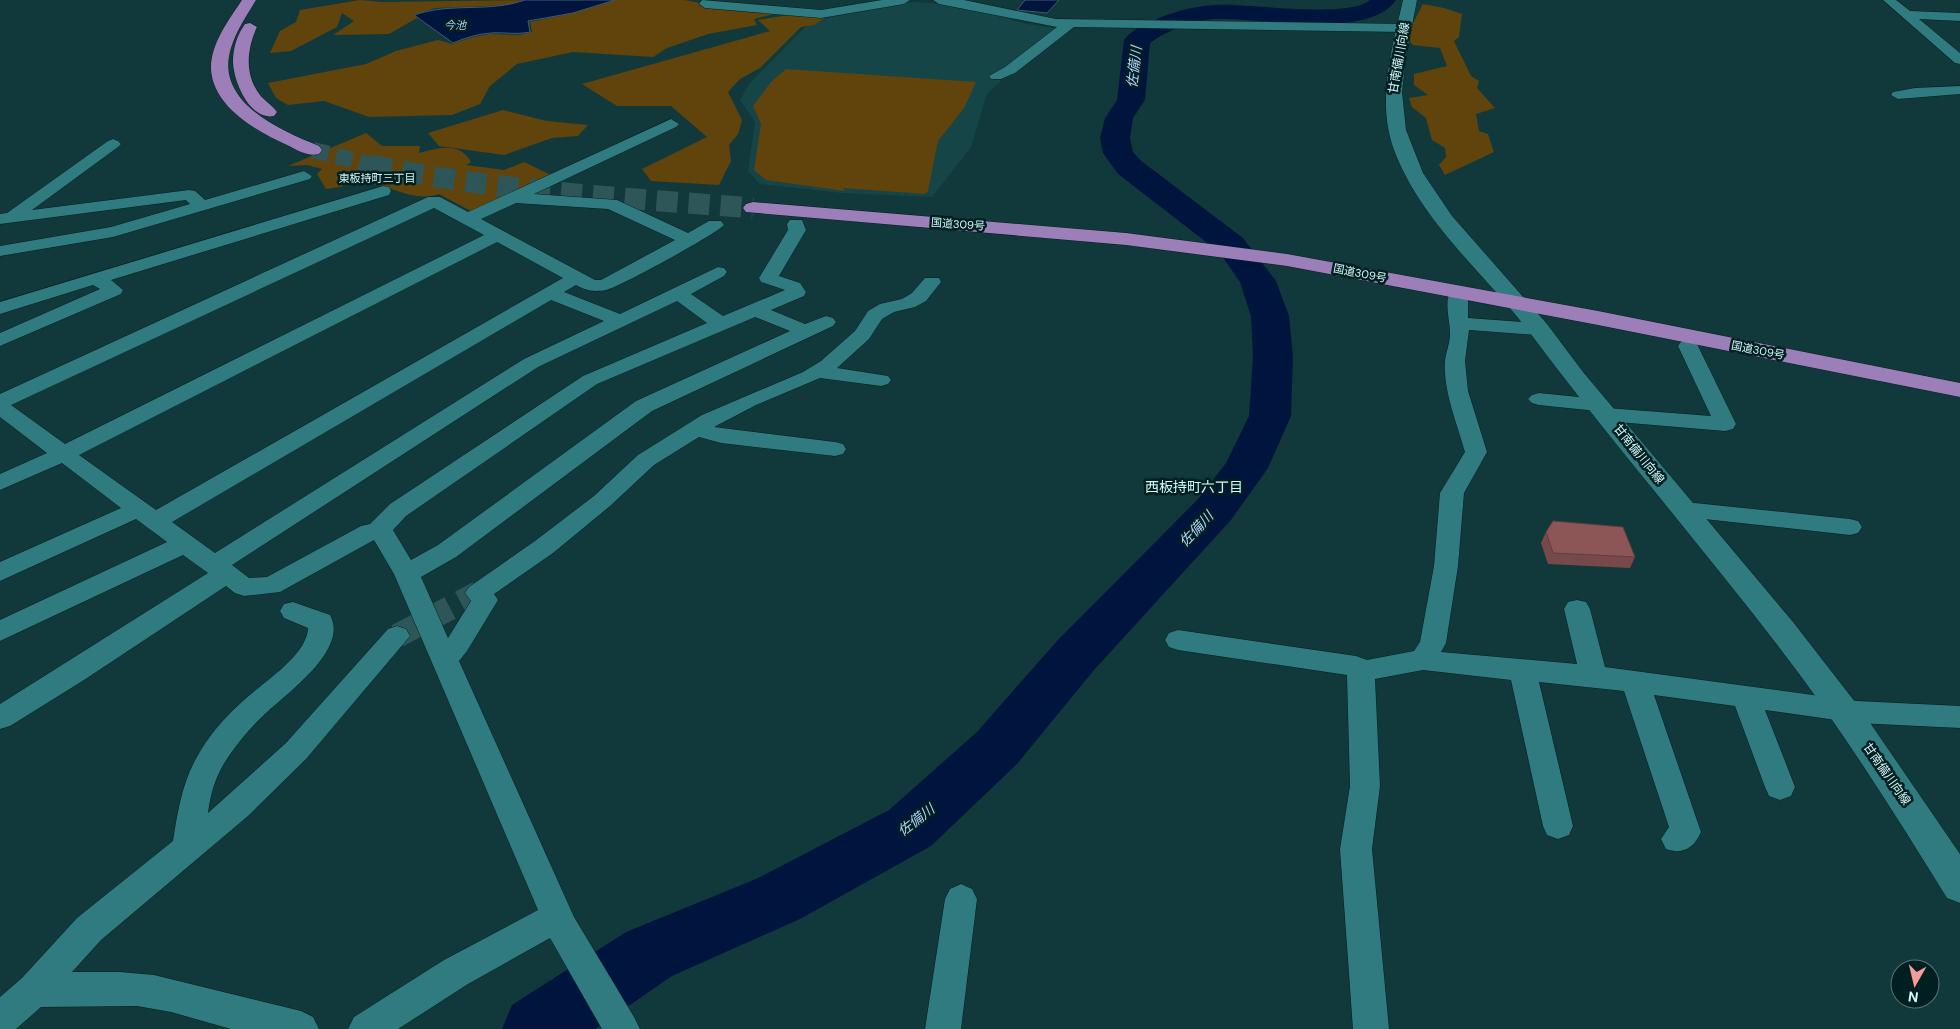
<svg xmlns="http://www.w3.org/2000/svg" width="1960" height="1029" font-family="'DM Sans','Noto Sans JP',sans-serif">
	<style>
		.built { fill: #154547 }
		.green { fill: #60440b }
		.water { fill: #00153e; stroke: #405976 }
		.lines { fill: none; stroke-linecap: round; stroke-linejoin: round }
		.river { fill: #00153e; fill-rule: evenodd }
		.minor-tunnel { stroke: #2e5658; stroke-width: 24; stroke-dasharray: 24 12; stroke-linecap: butt }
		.trunk-tunnel-far1 { stroke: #2e5658; stroke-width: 16; stroke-dasharray: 16 8; stroke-linecap: butt }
		.trunk-tunnel { stroke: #2e5658; stroke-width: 21; stroke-dasharray: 21 11; stroke-linecap: butt }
		.minor-casing { stroke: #061e1f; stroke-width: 1 }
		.secondary-casing { stroke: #061e1f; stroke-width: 1 }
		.trunk-casing { stroke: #061e1f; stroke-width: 1 }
		.minor { fill: #2f7b7f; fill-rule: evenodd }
		.secondary { fill: #2f7b7f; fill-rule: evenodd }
		.trunk { fill: #9c7eb8; fill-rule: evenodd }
		.wall { fill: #78494a }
		.building { fill: #8c5556; stroke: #623c3c }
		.labels { text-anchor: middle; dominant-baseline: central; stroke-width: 5; stroke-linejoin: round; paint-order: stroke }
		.far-water-label { font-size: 11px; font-style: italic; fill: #b5d0fb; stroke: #001f20 }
		.far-neighbourhood-label { font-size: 11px; fill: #d5f9fa; stroke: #001f20 }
		.far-street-label { font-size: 11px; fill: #d5f9fa; stroke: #001f20 }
		.street-label { font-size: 12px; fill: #d5f9fa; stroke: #001f20 }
		.water-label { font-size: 14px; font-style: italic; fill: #b5d0fb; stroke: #001f20 }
		.neighbourhood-label { font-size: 14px; fill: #d5f9fa; stroke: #001f20 }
	</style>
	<rect width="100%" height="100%" fill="#11393b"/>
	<path class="built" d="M913,2L957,5L1027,24L1055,28L1003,71L1000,82L987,94L971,147L932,197L842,193L760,184L748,171L755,122L740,100L750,83L805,27L832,16Z"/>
	<g class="green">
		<path d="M360,0L382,2L524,0L510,5L435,8L414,15L417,18L389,34L333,35L354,21L342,13L337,27L291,51L270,53L280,31L296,22L300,10Z"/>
		<path d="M616,0H684L701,3L699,6L778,13L754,19L757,25L708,34L667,48L653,57L573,52L517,64L490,86L480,104L452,115L369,117L324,101L288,105L276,98L268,83L366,64L396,51L438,40L452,44L473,37L490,34L519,35L532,32L530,22L574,13Z"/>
		<path d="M1423,4L1444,8L1462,14L1459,37L1454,41L1471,76L1479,81L1477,88L1495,108L1476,114L1479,131L1488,134L1494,152L1445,175L1439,165L1446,157L1445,148L1432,140L1426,118L1412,107L1409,98L1428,95L1414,85V74L1447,66L1440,48L1413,45L1408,39L1410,29Z"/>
		<path d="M788,15L825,18L814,25L801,27L760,68L740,79L728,92L742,120L738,134L729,145L731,161L719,185L651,181L642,169L707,137L671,106H617L582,84L770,31L758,20Z"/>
		<path d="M786,69L976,82L964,108L938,141L928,191L925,194L843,188L845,191L766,180L754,170L761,124L753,106L771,82Z"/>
		<path d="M503,110L547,121L588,125L578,136L552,138L504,155L439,146L428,133Z"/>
		<path d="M366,133L382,146H420L419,153C439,148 459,141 471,162L466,165L504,170L524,162L551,175L471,211L439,194C413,204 387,182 361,183C350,184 338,188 326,189L317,174L322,169L307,165L288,166Z"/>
	</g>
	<g class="water">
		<path d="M525,0H615L573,13L528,21L530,32C516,35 505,32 491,33C477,34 465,38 453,43L414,15C452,2 488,13 525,0Z"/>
		<path d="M1025,0H1059L1047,13L1017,10Z"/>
	</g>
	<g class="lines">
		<path class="river" d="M1370,0H1396C1368,41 1259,17 1214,19C1191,21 1168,30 1150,43L1145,100L1133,118L1130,138L1133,152L1140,160L1243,238L1276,281L1289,316L1293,356L1291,416L1268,468L1231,520L1094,670L1017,764L931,846L800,919L672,976L595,1029H502L512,1005L626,932L756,879L889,810L977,732L1056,642L1199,498L1226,463L1249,416L1253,356L1251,316L1240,282L1219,252L1118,174L1103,153L1100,138L1105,118L1117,100L1124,40C1132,29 1147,23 1159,18C1176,11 1196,6 1215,5C1246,3 1349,19 1370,0Z"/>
		<path class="minor-tunnel" d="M397,636L478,593"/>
		<path class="trunk-tunnel-far1" d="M313,150L377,166"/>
		<path class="trunk-tunnel" d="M371,165C496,191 626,198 753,208"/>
		<defs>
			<g id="minor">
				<path d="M702,0L821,10L882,0H910L904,4L821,18L705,8L699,4Z"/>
				<path d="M933,0H964L1056,19L1404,24L1410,28L1404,32L1074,27L1015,73L1001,79H991L989,76L1005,67L1057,27L939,4Z"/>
				<path d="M1883,0H1896L1910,11L1960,13V21L1919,19L1960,53V64L1955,63Z"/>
				<path d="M1960,86V94L1898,99L1891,95L1893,92L1915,88Z"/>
				<path d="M671,119L679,124L676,127L534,194L617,200L688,233L709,221H721L724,225C718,233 618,288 606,290C594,292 587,291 576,285L564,292L620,314L718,267L724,268L727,272L724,276L691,294L723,316L785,290L761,282L759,278L788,230L787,224L790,220H802L806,230L779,276L800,283L806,292L804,296L771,310L805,324L826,316L833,318L836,322L833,326L652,411L456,557L421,577L448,638L471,601L465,593L469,587L535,541L594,496L638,455L702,415L803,372L821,361L855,331L868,311L880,304L902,299L912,293L925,278H939L941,282L926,301L915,307L894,312L882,319L869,339L837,368L888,376L891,380L888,384L881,386L820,378L756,405L714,427L835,442L843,444L846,449L843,454L835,456L721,443L699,437L654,465L610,506L553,553L494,594L498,600L467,651L459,661L574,917L634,1017L640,1029H602L550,938L468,984L398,1029H348L354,1017L444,960L538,910L394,574L374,540L280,592L244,596L235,593L226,586L84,680L10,726L0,729V704L208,573L183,555L0,641V620L167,542L136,519L0,581V562L121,508L62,463L0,490V474L47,453L0,417V394L428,197H440L468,212ZM516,203L608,209L675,240L601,280H595L481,219ZM434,208L484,235L65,444L11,405ZM497,242L563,278L156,510L79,455ZM551,300L604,321L524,359L215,553L172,522ZM677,301L707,323L583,376L390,504L370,524L361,526L267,577L249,578L232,565L538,367ZM755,317L790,331L636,401L438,545L411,560L393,530L406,516L597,384Z"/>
				<path d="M113,139L118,141L121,144L118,147L32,210L189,190L195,191L205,200L304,171L312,176L310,179L113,237L0,256V246L111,227L190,204L186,200L0,224V214L7,213L108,141Z"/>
				<path d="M383,186L389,187L391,191L389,195L111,280L123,290L121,294L0,346V333L100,289L93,285L0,314V302Z"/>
				<path d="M1459,286L1466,288L1468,292V318L1538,323L1545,325L1548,329L1545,333L1538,335L1469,330L1465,361L1468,391L1487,452L1464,493L1458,566L1446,643L1441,652L1577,664L1564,609L1568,602L1577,600L1586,602L1590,609L1605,667L1857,701L1960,706V728L1857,723L1765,710L1795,787L1791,796L1780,800L1769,796L1765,787L1735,706L1654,695L1701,832C1694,848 1683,855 1666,849L1661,839L1669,827L1624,691L1539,682L1573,826L1569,835L1558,839L1547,835L1543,826L1511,680L1423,670L1375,679L1380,786L1372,849L1389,1029H1353L1340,849L1350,786L1347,675L1178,650L1169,647L1165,640L1169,633L1178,630L1356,656L1367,660L1414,651L1420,642L1434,566L1440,493L1465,452C1457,423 1443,391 1445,361C1446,352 1450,343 1450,334C1450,319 1443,301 1452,288Z"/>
				<path d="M1688,340L1695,342L1698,346L1736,424L1733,429L1725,431L1606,421L1598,419L1595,414L1597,411L1539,405L1532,403L1528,399L1532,395L1539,393L1598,399L1606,400L1609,405L1607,408L1711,416L1678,346L1681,342Z"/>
				<path d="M1685,502L1850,519L1858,521L1862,527L1858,533L1850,535L1677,516L1673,510L1677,504Z"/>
				<path d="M293,602L330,615C350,650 284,695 263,716C251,727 240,740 231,753C217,772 211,790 208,813L286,743L388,629L397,626L406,629L410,636L306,759L248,816L101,940L72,972H120L154,975L301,1011L313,1017L319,1029H231L171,1012L137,1006L41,1007L16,1029H0V997L22,978L77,918L173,841C178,809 183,778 201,750C212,732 227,715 243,701C262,683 307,656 308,628L284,618L280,611L284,604Z"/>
				<path d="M961,884L972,889L977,899L961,1029H925L945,899L950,889Z"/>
			</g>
			<path id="secondary" d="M1403,0H1417L1406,56L1402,92L1406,130L1423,173L1452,216L1547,324L1583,372L1793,622L1862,711L1960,854V903L1947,898C1900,822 1853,747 1800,675C1714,560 1619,452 1533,337C1487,275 1422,224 1394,150C1376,100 1392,49 1403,0Z"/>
			<g id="trunk">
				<path d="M242,0H256C247,15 236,31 231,48C214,102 280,130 319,146L322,150L319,154C308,157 297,150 287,145C257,131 214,108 211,70C210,44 229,20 242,0Z"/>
				<path d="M250,23L257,27C247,49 244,74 260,95C265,101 272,105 277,112L274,116C250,121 233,81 233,61C233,48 237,35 245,24Z"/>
				<path d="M753,202L1126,233L1287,254L1598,311L1960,383V397L1598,325L1287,266L1126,245L746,212L743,208L746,204Z"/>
			</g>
		</defs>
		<use href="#minor" class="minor-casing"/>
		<use href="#secondary" class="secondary-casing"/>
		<use href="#trunk" class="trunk-casing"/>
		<use href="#minor" class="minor"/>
		<use href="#secondary" class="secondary"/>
		<use href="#trunk" class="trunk"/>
	</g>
	<path class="wall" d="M1546,532L1635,557L1630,568L1548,564L1541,543Z"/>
	<path class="building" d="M1553,521L1623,527L1635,557L1553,553L1546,532Z"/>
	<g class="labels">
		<g class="far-water-label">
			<text x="455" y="25">今池</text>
		</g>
		<g class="far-neighbourhood-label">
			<text x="377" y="178">東板持町三丁目</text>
		</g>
		<g class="far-street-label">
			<text transform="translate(958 224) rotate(4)">国道309号</text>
			<text transform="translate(1360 273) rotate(11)">国道309号</text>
			<text transform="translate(1758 350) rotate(11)">国道309号</text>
		</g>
		<g class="street-label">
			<text transform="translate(1399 58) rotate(-80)">甘南備川向線</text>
			<text transform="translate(1639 454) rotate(51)">甘南備川向線</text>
			<text transform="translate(1887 774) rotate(55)">甘南備川向線</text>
		</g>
		<g class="water-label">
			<text transform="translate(1134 67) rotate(-83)">佐備川</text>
			<text transform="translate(1196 529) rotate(-47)">佐備川</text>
			<text transform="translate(916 820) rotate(-38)">佐備川</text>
		</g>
		<g class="neighbourhood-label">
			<text x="1194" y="487">西板持町六丁目</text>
		</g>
	</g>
	<g transform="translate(1915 984) rotate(188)"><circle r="24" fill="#001f20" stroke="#557677"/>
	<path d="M0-4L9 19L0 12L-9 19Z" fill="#f59b9b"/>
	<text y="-8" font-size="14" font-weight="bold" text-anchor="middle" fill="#d5f9fa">N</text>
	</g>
</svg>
